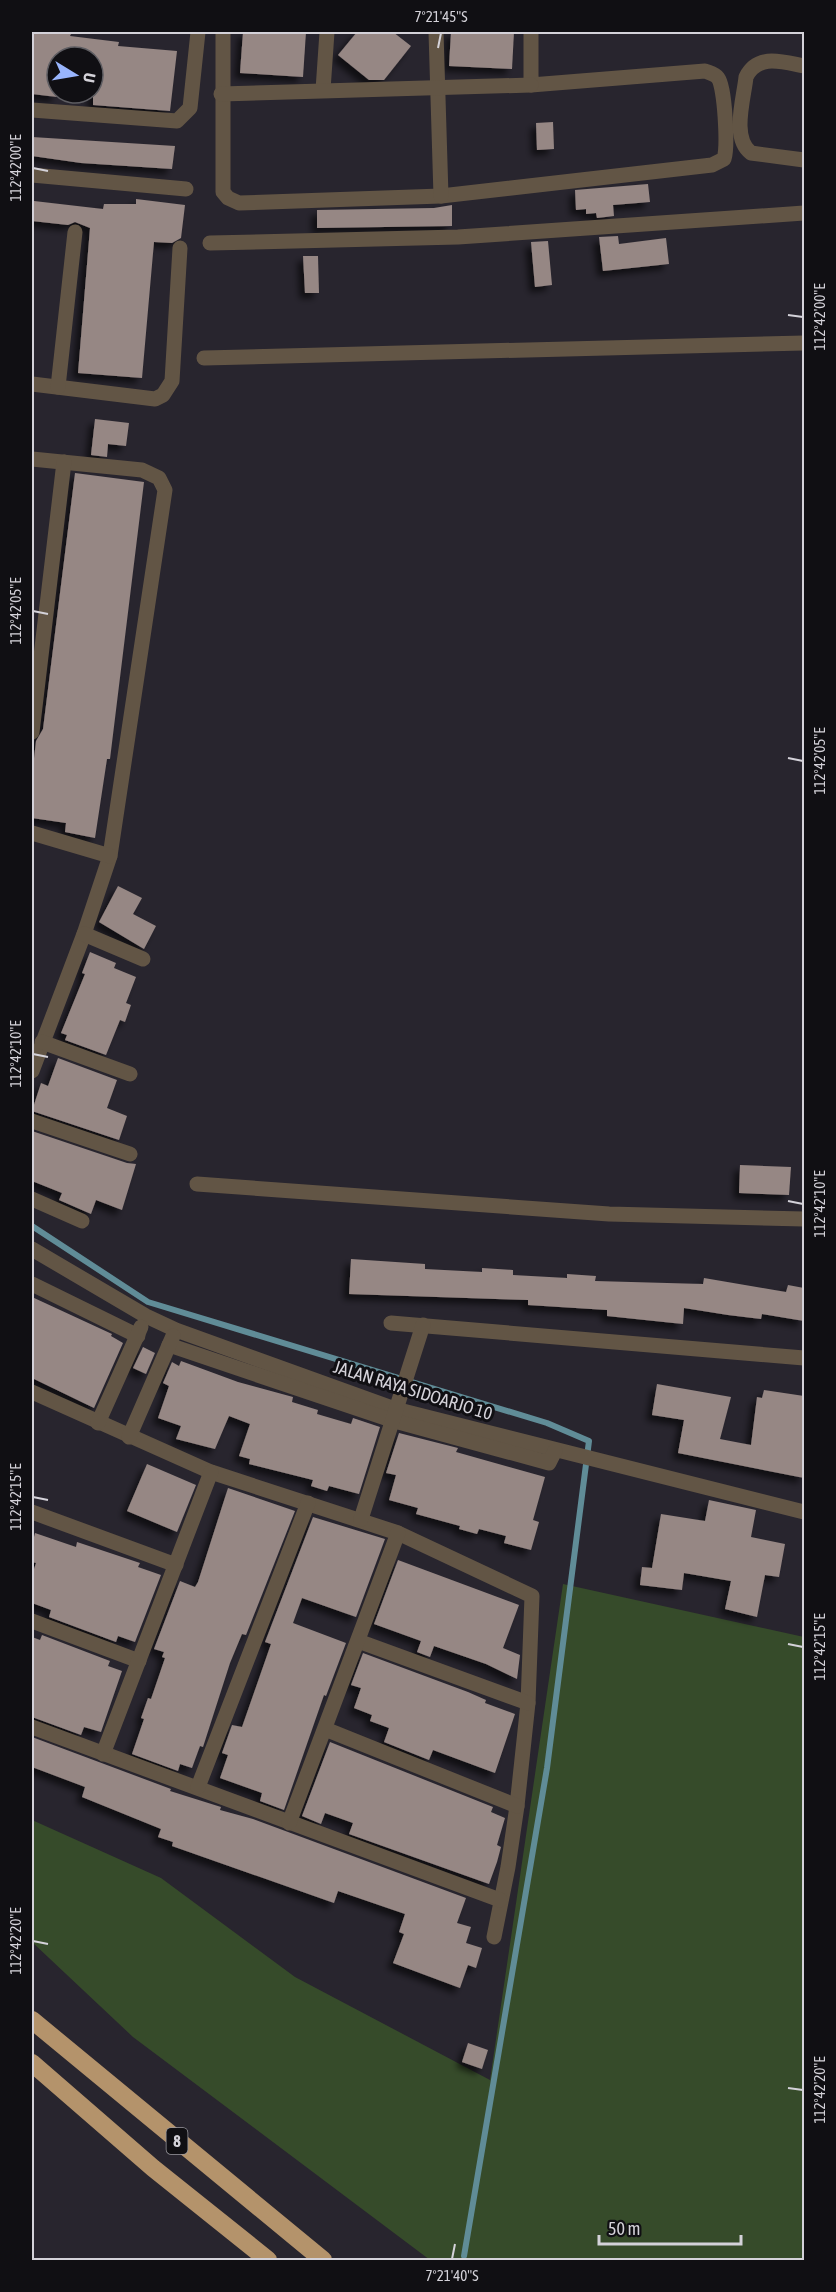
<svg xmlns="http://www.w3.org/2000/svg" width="836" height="2292" font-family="'Asap Condensed',sans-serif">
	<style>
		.green { fill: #364b2a }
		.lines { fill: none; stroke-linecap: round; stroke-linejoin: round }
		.stream { stroke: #608c97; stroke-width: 6 }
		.building { fill: #968784; filter: url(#shadow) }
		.minor { stroke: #625545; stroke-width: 15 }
		.highway { stroke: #b4936b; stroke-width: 18 }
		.ticks { fill: none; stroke: #d4d2d9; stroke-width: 2 }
		.labels { text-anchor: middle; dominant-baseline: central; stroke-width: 6; stroke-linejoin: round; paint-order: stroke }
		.shield { fill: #100f13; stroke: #99989e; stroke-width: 1.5 }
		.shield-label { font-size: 16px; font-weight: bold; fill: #d4d2d9 }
		.street-label { font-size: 18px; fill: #d4d2d9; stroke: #100f13 }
		.neatline { fill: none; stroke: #d4d2d9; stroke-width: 2 }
		.ticks-label { font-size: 15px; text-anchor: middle; fill: #d4d2d9 }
	</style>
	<defs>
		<filter id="shadow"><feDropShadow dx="-5.5" dy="5.5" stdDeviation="3" flood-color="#0009"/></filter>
	</defs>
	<rect width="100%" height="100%" fill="#28252e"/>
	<path class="green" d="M563,1584L804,1637V2260H430L133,2037L32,1942V1820L161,1878L295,1977L490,2080Z"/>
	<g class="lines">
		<path class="stream" d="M32,1226L148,1302L547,1423L589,1441L547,1768L464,2256"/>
	</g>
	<g class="building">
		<path d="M34,32L71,34L70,36L119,42L118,46L177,51L170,111L93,105V57H57V97L32,94Z"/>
		<path d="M243,32H306L303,77L240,73Z"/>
		<path d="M357,32H393L411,46L384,80H369L338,55Z"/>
		<path d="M451,32H514L512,69L449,66Z"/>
		<path d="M553,122L554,149L537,150L536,123Z"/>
		<path d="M32,137L175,146L172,169L81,163L32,156Z"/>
		<path d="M648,184L650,202L613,205L614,216L597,218L596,213L586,214V209L576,210L575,190Z"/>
		<path d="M136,199L185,205L181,238L172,243L154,242L142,378L78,373L90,228L75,222L68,225L32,221L34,201L103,209L104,204H136Z"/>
		<path d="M452,205V226L317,228V210L434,208Z"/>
		<path d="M618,236L619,244L666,238L669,264L603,271L599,237Z"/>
		<path d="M548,241L552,285L535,287L531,242Z"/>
		<path d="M303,256H318L319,293H305Z"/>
		<path d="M95,419L129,423L126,446L108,444L107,457L91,455Z"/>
		<path d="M75,473L144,482L110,759H107L95,838L65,832L66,823L32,818L34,783H32V776L36,741L43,729Z"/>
		<path d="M118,886L142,898L133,914L156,926L144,949L99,922Z"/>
		<path d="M90,952L116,963L114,968L136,977L126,1003L131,1005L125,1022L120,1020L106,1055L65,1040L67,1035L61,1033L85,974L82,973Z"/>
		<path d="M58,1058L117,1080L107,1108L127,1116L119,1140L32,1111L41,1083L48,1086Z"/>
		<path d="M32,1131L127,1163L136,1164L122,1210L96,1200L91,1214L59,1200L62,1193L32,1181Z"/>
		<path d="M740,1165L791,1167L789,1195L739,1193Z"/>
		<path d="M351,1259L425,1264V1269L482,1272V1268L513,1270V1275L567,1278V1274L596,1276L595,1281L703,1284L704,1278L786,1292L788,1285L804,1288V1321L762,1314L761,1319L728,1315L684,1308L683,1324L607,1316V1310L528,1305V1300L349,1294Z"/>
		<path d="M32,1297L112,1334L111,1336L123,1343L94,1408L32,1378Z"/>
		<path d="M143,1347L155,1353L146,1374L133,1368Z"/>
		<path d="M181,1361L238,1382L293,1397L292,1402L318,1410L317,1414L351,1424L353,1418L380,1427L359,1494L329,1486L327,1491L311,1486L313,1480L249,1464L250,1459L239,1456L250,1424L229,1416L215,1449L176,1439L181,1426L158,1418L169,1386L163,1383L172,1362L179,1366Z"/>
		<path d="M657,1384L731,1397L720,1439L751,1445L757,1397L762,1398L764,1390L804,1396V1478L678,1453L684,1420L652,1415Z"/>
		<path d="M399,1433L458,1448L456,1452L545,1477L533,1520L539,1522L531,1550L504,1543L506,1536L479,1529L477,1534L459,1529L460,1526L416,1514L418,1508L389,1500L396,1475L386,1473Z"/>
		<path d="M147,1464L196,1485L177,1532L127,1511Z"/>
		<path d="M228,1488L295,1511L246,1635L242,1634L230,1663L203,1747L200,1746L192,1768L180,1764L178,1771L132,1754L144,1719L141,1718L148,1698L151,1699L165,1658L162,1657L164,1652L154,1649L180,1581L195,1587L198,1582Z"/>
		<path d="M709,1500L756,1510L751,1537L785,1544L779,1577L765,1575L757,1617L725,1609L731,1581L684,1573L682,1590L640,1585L642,1567L652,1568L661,1514L705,1521Z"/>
		<path d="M313,1517L385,1539L356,1617L302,1598L293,1623L346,1643L326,1696L324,1695L284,1810L260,1801L262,1793L220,1778L228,1755L222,1753L232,1725L242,1727L271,1644L265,1642Z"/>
		<path d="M35,1533L76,1547L77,1542L140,1563L138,1567L161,1575L135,1642L118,1636L116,1642L49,1617L51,1610L32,1603V1575L36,1563L32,1562V1545Z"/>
		<path d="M398,1560L519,1605L503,1648L520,1655L517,1679L486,1664L434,1646L430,1657L417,1652L421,1641L374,1624Z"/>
		<path d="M42,1635L110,1661L108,1666L122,1671L101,1732L84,1727L81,1735L32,1717V1637L40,1640Z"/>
		<path d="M363,1653L468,1692L486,1700L485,1703L515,1714L495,1773L433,1750L429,1760L384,1742L389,1728L370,1721L372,1715L354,1708L361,1688L351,1685Z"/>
		<path d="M32,1737L171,1789L170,1791L221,1807L220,1810L253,1819L466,1898L457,1923L471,1927L466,1943L482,1948L476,1968L468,1965L460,1988L393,1963L404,1934L399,1932L405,1914L338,1891L334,1903L172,1846L173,1842L158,1837L161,1829L82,1797L85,1787L32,1767Z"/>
		<path d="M330,1742L493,1807L491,1812L505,1818L497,1845L501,1847L497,1862L489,1884L349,1834L353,1823L325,1813L321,1824L302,1816Z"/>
		<path d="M468,2043L488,2050L482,2069L462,2062Z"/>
	</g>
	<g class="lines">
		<g class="minor">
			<path d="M223,32V192L228,198L239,203L441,196L712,165L724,159C728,147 725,87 718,78C715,74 710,73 705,71L531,85V32"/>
			<path d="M436,32L441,196"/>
			<path d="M804,66C783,62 758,53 746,77C744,98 731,138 751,153L804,160"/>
			<path d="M323,90L327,32"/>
			<path d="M221,94L531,85"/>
			<path d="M32,110L177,121L190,108L198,32"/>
			<path d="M32,175L186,189"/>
			<path d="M210,243L458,237L804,213"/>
			<path d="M204,358L804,343"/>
			<path d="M32,384L155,399L163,395L172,381L180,248"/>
			<path d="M58,387L75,232"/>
			<path d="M32,459L142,470L159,478L165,490L110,856L84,934L32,1071"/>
			<path d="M32,732L64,462"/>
			<path d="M32,833L110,856"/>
			<path d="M84,934L143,959"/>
			<path d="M42,1042L130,1074"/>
			<path d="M32,1121L130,1154"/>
			<path d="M197,1184L609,1214L804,1219"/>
			<path d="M32,1199L82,1221"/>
			<path d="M32,1249L146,1316L176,1330L395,1409L804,1512"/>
			<path d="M32,1284L138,1336"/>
			<path d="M391,1323L804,1358"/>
			<path d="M169,1345L391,1420L549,1463L555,1451"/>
			<path d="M32,1392L211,1472L398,1533L532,1596L528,1703L517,1806L508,1867L494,1937"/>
			<path d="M98,1423L141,1327"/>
			<path d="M129,1437L173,1336"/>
			<path d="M32,1512L176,1565"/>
			<path d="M361,1519L423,1325"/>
			<path d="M32,1621L139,1661"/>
			<path d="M358,1641L528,1703"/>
			<path d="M32,1727L500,1900"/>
			<path d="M325,1729L517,1806"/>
			<path d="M103,1754L211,1472"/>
			<path d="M198,1787L308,1503"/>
			<path d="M289,1823L398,1533"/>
		</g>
		<g class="highway">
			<path d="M32,2020L323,2260"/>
			<path d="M32,2063L153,2168L268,2260"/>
		</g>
	</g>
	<path class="ticks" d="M438,48L441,33M33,168L48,171M788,315L803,317M33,611L48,614M788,758L803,761M33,1054L48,1057M788,1201L803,1204M33,1497L48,1500M788,1644L803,1647M33,1941L48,1944M788,2088L803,2090M452,2259L455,2244"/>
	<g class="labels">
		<rect class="shield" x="166.5" y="2128" width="21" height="26" rx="4.5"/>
		<g class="shield-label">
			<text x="177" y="2141">8</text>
		</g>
		<g class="street-label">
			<text transform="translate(413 1390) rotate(17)">JALAN RAYA SIDOARJO 10</text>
		</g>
	</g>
	<rect width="836" height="2292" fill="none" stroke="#100f13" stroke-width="66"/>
	<g transform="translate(75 75) rotate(101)"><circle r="28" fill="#100f13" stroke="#5e5d62" stroke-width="1.5"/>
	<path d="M0-4.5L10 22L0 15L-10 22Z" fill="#99b5fd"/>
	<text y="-9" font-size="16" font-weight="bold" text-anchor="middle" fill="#d4d2d9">U</text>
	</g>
	<path d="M599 2235v9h142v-9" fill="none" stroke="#d4d2d9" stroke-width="3"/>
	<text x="608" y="2235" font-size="18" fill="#d4d2d9" stroke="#100f13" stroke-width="4.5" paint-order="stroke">50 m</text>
	<rect x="33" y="33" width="770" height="2226" class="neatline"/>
	<g class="ticks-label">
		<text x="441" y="22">7°21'45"S</text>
		<text transform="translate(16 168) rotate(-90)" y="5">112°42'00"E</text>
		<text transform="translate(820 317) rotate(-90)" y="5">112°42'00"E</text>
		<text transform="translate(16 611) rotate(-90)" y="5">112°42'05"E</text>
		<text transform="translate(820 761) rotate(-90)" y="5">112°42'05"E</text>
		<text transform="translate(16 1054) rotate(-90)" y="5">112°42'10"E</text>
		<text transform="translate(820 1204) rotate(-90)" y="5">112°42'10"E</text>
		<text transform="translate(16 1497) rotate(-90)" y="5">112°42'15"E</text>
		<text transform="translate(820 1647) rotate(-90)" y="5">112°42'15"E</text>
		<text transform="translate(16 1941) rotate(-90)" y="5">112°42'20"E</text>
		<text transform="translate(820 2090) rotate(-90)" y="5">112°42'20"E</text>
		<text x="452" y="2281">7°21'40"S</text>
	</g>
</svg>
